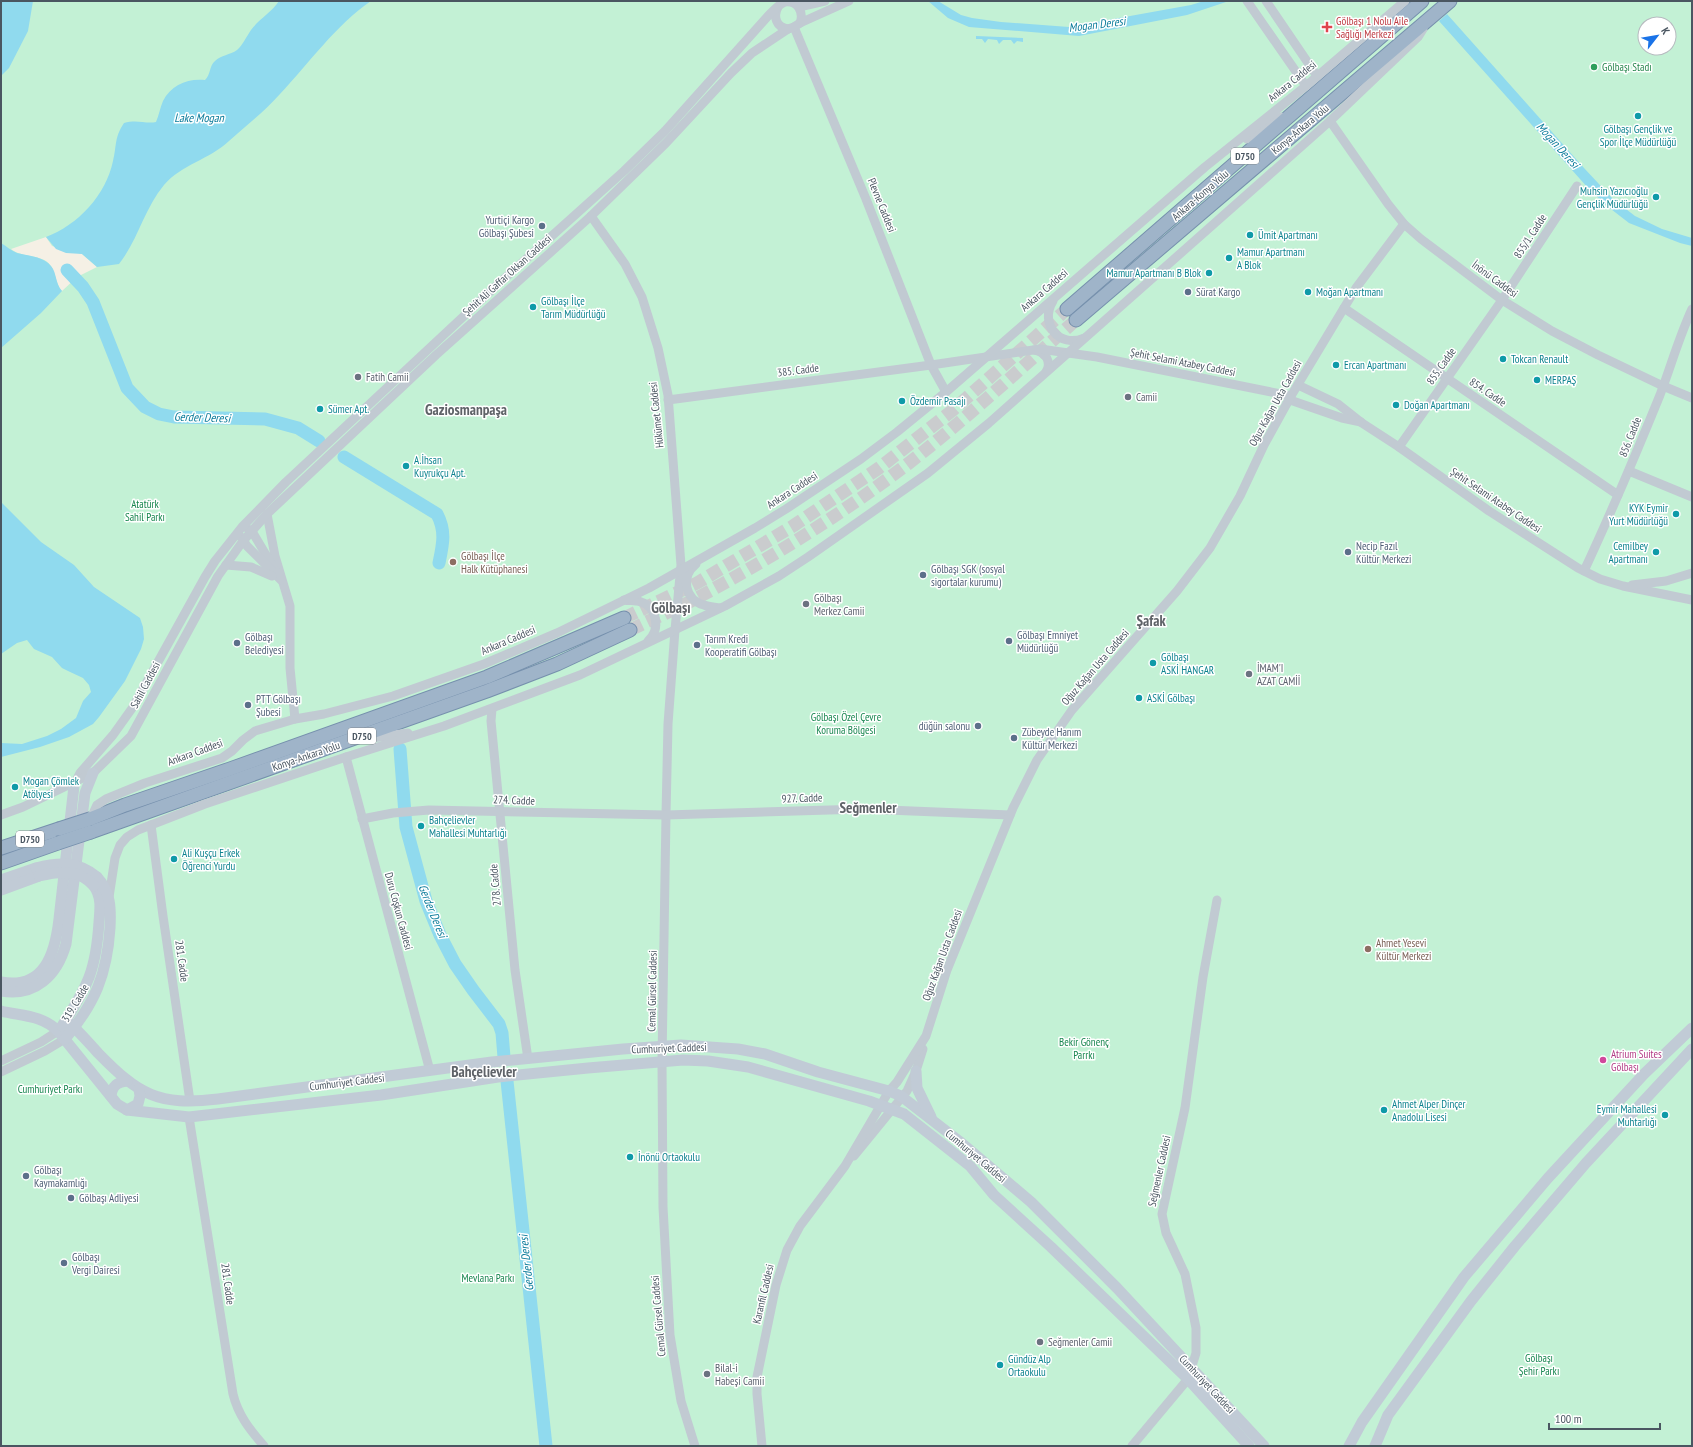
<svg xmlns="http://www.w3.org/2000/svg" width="1693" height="1447" font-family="'PT Sans Narrow',sans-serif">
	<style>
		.green { fill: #c3f1d5; fill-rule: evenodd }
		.sand { fill: #f5f0e5 }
		.water { fill: #90daee }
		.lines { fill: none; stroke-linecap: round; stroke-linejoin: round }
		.river { stroke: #90daee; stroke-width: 13 }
		.trunk-tunnel { stroke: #caccce; stroke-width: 13; stroke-dasharray: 13 6; stroke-linecap: butt }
		.trunk-casing { stroke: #7690ad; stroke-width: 15 }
		.tertiary { stroke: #c1cad2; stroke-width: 9 }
		.secondary { stroke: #c1cbd6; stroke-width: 11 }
		.trunk { stroke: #9fb4c9; stroke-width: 13 }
		.trunk-bridge-casing { stroke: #7690ad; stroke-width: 15; stroke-linecap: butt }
		.secondary-bridge { stroke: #c1cbd6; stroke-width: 11 }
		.trunk-bridge { stroke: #9fb4c9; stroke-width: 13 }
		.health-dot { fill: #e0444e; stroke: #fff; stroke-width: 1.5 }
		.leisure-dot { fill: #2e9e5b; stroke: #fff; stroke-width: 1.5 }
		.culture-dot { fill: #0f9aa8; stroke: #fff; stroke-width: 1.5 }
		.service-dot { fill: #5c6f8a; stroke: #fff; stroke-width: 1.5 }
		.worship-dot { fill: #6b7280; stroke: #fff; stroke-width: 1.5 }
		.education-dot { fill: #8d6e63; stroke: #fff; stroke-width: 1.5 }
		.hotel-dot { fill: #d1479c; stroke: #fff; stroke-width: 1.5 }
		.labels { text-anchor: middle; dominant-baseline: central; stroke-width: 3; stroke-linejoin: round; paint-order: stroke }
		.shield { fill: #fff; stroke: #808990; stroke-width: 1 }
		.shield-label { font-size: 10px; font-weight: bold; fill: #4a5661 }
		.health-label { font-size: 11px; fill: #be3a42; stroke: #fff; text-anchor: start }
		.leisure-label { font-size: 11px; fill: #27864d; stroke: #fff; text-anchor: start }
		.street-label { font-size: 11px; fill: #4a5661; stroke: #fff }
		.culture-label { font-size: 11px; fill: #0d838f; stroke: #fff; text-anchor: start }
		.service-label { font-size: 11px; fill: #4e5e75; stroke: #fff; text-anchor: start }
		.worship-label { font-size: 11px; fill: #5b616d; stroke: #fff; text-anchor: start }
		.park-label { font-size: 11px; fill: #17864f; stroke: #fff }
		.education-label { font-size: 11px; fill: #785e54; stroke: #fff; text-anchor: start }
		.hotel-label { font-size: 11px; fill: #b23c85; stroke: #fff; text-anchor: start }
		.water-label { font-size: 12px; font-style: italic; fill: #0c7c9b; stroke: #fff }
		.district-label { font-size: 15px; font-weight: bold; fill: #5f6368; stroke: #fff }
	</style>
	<rect width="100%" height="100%" fill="#f5f3f3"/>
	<path class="green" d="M1,1H1692V1446H1ZM1645,24H1669V48H1645Z"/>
	<path class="sand" d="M46,237L52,246L82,254L97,267L77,277L62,291C54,282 57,269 46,261C36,255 21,257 11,249Z"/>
	<g class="water">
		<path d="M1,1H33L28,31L9,68L1,76Z"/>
		<path d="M279,1H371C335,26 310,62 280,94C265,111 246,126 229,141C210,159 181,165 164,185C144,209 138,240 119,264L97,267L82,254L66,253L56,249L46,237C78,225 106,195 113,161C117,145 114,138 124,123C137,119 145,124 156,122C159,115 160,108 163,101C171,85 188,78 205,80C211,74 209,66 215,61C221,55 230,55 237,50C243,45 246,37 251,30C259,19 271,13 279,1Z"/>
		<path d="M928,1H938L961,15L972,18L1001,22L1069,27L1191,5L1204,1H1229L1187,15L1079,36L969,27L948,18Z"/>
		<path d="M1447,14L1584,168L1613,199L1635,216L1662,229L1692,238V246L1680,243L1629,223L1607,206L1588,188L1439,21Z"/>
		<path d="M976,36L1023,38V42L1017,41L1014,44L1011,40H1003L999,44L997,40L988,39L985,43L982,39H976Z"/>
		<path d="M1,243C6,246 12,251 17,253C28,256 43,256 51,266C57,273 55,283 62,291L41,313L1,348Z"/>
		<path d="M1,502L41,542L74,565L94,587L140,618L143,627L144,639L141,649L125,681L99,717L93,724L69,737L40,747L1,757V743L22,744L47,736L61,729L76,718L83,701L91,692L89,685L83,678L68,671L62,668L52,657L34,649L27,640L17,643L1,654Z"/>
	</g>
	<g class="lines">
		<g class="river">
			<path d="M67,270L83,287L93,302L127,388L145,407L159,414L174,417L265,419L298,428L319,441"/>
			<path d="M344,457L437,514C446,531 443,544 439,563"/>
			<path d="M400,749L406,827L426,901L440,935L455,964L473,990L499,1024L502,1033L504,1057"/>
			<path d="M507,1081L546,1446"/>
		</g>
		<g class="trunk-tunnel">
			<path d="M624,618L697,583L793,526L879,468L953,410L1067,309"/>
			<path d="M630,630C652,619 674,610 695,599C770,559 842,514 909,463C967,418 1021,368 1076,320"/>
		</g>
		<defs>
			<g id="trunk">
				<path d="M1067,309L1422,1"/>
				<path d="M1076,320L1450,1"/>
				<path d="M90,819L125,805L230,769L487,677L624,618"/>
				<path d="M91,832L487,691L557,664L630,630"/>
				<path d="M1,848L59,829"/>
				<path d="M1,863L58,843"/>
			</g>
		</defs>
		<use href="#trunk" class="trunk-casing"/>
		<g class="tertiary">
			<path d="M1247,1L1306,86"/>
			<path d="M1266,1L1317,76"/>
			<path d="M778,7C773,17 776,27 788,29"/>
			<path d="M799,7L825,1"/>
			<path d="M794,27L866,199L931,365L946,392"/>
			<path d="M1330,121L1388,204L1404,224L1421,239L1502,300L1552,331L1598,355L1663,386L1692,398"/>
			<path d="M1247,139L1281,117"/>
			<path d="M591,216L625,264L642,297L658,348L668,395L681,565L675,630L668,724L666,815L662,1061L663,1207L670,1335L681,1401L695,1446"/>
			<path d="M1053,301C1039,323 1059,349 1084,338"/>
			<path d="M1344,308L1618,495"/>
			<path d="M1034,350C1046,352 1052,362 1046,372"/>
			<path d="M1298,385L1338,404L1362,423L1399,447L1489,511L1578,568L1600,579L1623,586L1692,600"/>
			<path d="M668,400L931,365L1040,349L1097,357L1291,396"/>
			<path d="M1290,400L1342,418L1361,422"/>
			<path d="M1399,447L1502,300L1577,186"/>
			<path d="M1629,471L1692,497"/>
			<path d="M267,514L275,556L290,606V668L295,719"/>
			<path d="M248,529L253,533L275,570"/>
			<path d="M241,537L247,546L281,580"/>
			<path d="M696,564C680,577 685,600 704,605C709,607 715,607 720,608"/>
			<path d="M226,565L251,567L272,576"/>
			<path d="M1584,571C1611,513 1636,454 1660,395C1671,366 1679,337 1692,309"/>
			<path d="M1632,585L1666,581L1692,573"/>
			<path d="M624,600C630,601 636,600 641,602C657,607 661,629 648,641"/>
			<path d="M492,709L491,721L515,970L528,1059"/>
			<path d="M365,739L408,733"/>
			<path d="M346,757L430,1071"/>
			<path d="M76,781L80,773L113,735L133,707L205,577L215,561L242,527L286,482L495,287L624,171L665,131L768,16C773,11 779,4 785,2C798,0 804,13 800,23"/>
			<path d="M1,815L23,807L93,773L131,736L218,576L243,541L267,514L436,355L591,216L666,143L731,73L752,53L788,29L794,27L800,23L849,1"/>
			<path d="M91,818L97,805L106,799L145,783L222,758L232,751L243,740L255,731L295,719L324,714L393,696L484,664L557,633L649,588L755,528L786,509L861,459L897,432L946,392L1205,167L1306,86L1405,1"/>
			<path d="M362,819L393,813L429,810L666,815L863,809L1010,815"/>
			<path d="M151,825L163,916L190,1101"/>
			<path d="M109,897L115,858L120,845L127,837L138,830L205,804L346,757L444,726L580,675L725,606L779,576L808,557L928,473L989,423L1330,121L1418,37L1423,29"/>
			<path d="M1,1061L41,1042L58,1031"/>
			<path d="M1,1072L45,1051L65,1039"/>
			<path d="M189,1117L233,1394C238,1415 250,1430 264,1446"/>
			<path d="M854,1156L907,1091L916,1071L923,1049"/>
			<path d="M762,1446L757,1394V1377L776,1285L787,1250L800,1226L845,1166L889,1091L897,1082L926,1036L947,970L1013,808L1037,760L1072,710L1177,591L1210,548L1240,496L1264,445L1291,396L1356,288L1404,224"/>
			<path d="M1132,1446L1188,1379L1196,1353V1328L1185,1274L1166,1233L1162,1214L1185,1108L1203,977L1217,900"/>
		</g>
		<g class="secondary">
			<path d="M1,880L36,868"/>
			<path d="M1,890L39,876"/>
			<path d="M1,982C44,990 55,954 59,919L74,786"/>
			<path d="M1,991C35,997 57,976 66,944L85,793L93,773"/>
			<path d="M1,1011C22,1016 42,1015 58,1031L117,1104L127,1110L189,1117L381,1095L498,1077L588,1068L683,1060L708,1061L748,1067L869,1101L904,1114L970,1166L994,1195L1051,1247L1188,1379L1249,1446"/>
			<path d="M66,1020C78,1030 87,1041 98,1053C139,1095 158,1106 218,1099L492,1062L623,1049L681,1045L738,1049L765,1054L818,1072L889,1091L901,1096L959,1141L1031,1202L1117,1288L1264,1446"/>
			<path d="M62,1026C88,986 96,970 99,922C100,909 102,898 94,886"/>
			<path d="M65,1039C95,1003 107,975 110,928C111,909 111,892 97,877"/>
			<path d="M916,1071L917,1088L931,1117"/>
			<path d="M111,1096C112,1086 117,1082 127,1081"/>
			<path d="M127,1110L138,1104L140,1096L139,1089"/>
			<path d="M1349,1446L1362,1422L1464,1277L1548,1178L1644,1074L1692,1028"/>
			<path d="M1375,1446L1388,1415L1471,1301L1515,1246L1586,1163L1692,1049"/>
		</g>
		<use href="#trunk" class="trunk"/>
		<defs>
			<g id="trunk-bridge">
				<path d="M59,829L90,819"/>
				<path d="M58,843L91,832"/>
			</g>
		</defs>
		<use href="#trunk-bridge" class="trunk-bridge-casing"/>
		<g class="secondary-bridge">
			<path d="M36,868C59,862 78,861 97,877"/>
			<path d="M39,876C60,871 79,869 94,886"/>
		</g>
		<use href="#trunk-bridge" class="trunk-bridge"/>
	</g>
	<path class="health-dot" d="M1325 21h4v4h4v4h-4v4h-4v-4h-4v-4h4z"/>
	<circle class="leisure-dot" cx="1594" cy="67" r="4"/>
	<g class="culture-dot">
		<circle cx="1638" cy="116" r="4"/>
		<circle cx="1656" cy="197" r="4"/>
		<circle cx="1250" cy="235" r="4"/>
		<circle cx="1229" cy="258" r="4"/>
		<circle cx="1209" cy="273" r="4"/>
		<circle cx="1308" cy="292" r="4"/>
		<circle cx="533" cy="307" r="4"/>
		<circle cx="1503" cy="359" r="4"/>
		<circle cx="1336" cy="365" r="4"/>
		<circle cx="1537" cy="380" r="4"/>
		<circle cx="902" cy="401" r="4"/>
		<circle cx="1396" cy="405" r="4"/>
		<circle cx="320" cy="409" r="4"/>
		<circle cx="406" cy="466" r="4"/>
		<circle cx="1676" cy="514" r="4"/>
		<circle cx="1656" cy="552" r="4"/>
		<circle cx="1153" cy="663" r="4"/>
		<circle cx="1139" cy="698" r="4"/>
		<circle cx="15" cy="787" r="4"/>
		<circle cx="421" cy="826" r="4"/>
		<circle cx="174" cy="859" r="4"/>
		<circle cx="1384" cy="1110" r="4"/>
		<circle cx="1665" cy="1115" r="4"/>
		<circle cx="630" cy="1157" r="4"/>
		<circle cx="1000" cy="1365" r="4"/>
	</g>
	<g class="service-dot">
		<circle cx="542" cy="226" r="4"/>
		<circle cx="1188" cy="292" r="4"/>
		<circle cx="1348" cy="552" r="4"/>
		<circle cx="923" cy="575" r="4"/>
		<circle cx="1009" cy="641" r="4"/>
		<circle cx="237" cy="643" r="4"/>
		<circle cx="697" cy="645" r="4"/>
		<circle cx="248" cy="705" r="4"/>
		<circle cx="978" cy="726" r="4"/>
		<circle cx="1014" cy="738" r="4"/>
		<circle cx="26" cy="1176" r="4"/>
		<circle cx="71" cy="1198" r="4"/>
		<circle cx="64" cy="1263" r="4"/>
	</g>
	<g class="worship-dot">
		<circle cx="358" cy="377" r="4"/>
		<circle cx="1128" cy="397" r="4"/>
		<circle cx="806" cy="604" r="4"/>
		<circle cx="1249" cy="674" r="4"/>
		<circle cx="1040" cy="1342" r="4"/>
		<circle cx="707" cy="1374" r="4"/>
	</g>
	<g class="education-dot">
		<circle cx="453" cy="562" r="4"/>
		<circle cx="1368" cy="949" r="4"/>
	</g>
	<circle class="hotel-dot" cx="1603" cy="1060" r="4"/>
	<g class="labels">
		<g class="shield">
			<rect x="1231" y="148" width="28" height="16" rx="3"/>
			<rect x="348" y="728" width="28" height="16" rx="3"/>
			<rect x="16" y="831" width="28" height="16" rx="3"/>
		</g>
		<g class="shield-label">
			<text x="1245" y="156">D750</text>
			<text x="362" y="736">D750</text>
			<text x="30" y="839">D750</text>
		</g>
		<g class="health-label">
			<text x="1336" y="21">Gölbaşı 1 Nolu Aile<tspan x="1336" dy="13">Sağlığı Merkezi</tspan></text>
		</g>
		<g class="leisure-label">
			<text x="1602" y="67">Gölbaşı Stadı</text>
		</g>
		<g class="street-label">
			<text transform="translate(1292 81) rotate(-39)">Ankara Caddesi</text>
			<text transform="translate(1300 129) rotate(-40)">Konya-Ankara Yolu</text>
			<text transform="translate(1200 195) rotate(-41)">Ankara-Konya Yolu</text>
			<text transform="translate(882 205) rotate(68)">Plevne Caddesi</text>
			<text transform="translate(1530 236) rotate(-57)">855/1. Cadde</text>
			<text transform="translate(507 275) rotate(-42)">Şehit Ali Gaffar Okkan Caddesi</text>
			<text transform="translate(1495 279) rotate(36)">İnönü Caddesi</text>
			<text transform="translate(1044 290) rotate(-41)">Ankara Caddesi</text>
			<text transform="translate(1183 362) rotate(11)">Şehit Selami Atabey Caddesi</text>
			<text transform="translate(1441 366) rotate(-55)">855. Cadde</text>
			<text transform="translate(798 370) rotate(-7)">385. Cadde</text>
			<text transform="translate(1488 392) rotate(34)">854. Cadde</text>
			<text transform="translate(1275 403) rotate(-61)">Oğuz Kağan Usta Caddesi</text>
			<text transform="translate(656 415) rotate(-96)">Hükümet Caddesi</text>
			<text transform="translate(1630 437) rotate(-68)">856. Cadde</text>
			<text transform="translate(792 490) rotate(-33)">Ankara Caddesi</text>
			<text transform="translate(1496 500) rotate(34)">Şehit Selami Atabey Caddesi</text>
			<text transform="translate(508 640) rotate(-23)">Ankara Caddesi</text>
			<text transform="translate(1095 667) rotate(-49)">Oğuz Kağan Usta Caddesi</text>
			<text transform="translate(145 685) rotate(-62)">Sahil Caddesi</text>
			<text transform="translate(195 752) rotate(-20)">Ankara Caddesi</text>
			<text transform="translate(306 756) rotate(-19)">Konya-Ankara Yolu</text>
			<text transform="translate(802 798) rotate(-2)">927. Cadde</text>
			<text transform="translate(514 800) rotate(2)">274. Cadde</text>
			<text transform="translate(495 885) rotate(-95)">278. Cadde</text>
			<text transform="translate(399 911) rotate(75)">Duru Coşkun Caddesi</text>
			<text transform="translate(942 955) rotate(-70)">Oğuz Kağan Usta Caddesi</text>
			<text transform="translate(182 961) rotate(82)">281. Cadde</text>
			<text transform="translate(652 991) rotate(-89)">Cemal Gürsel Caddesi</text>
			<text transform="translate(75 1003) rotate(-59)">319. Cadde</text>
			<text transform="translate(669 1048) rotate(-2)">Cumhuriyet Caddesi</text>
			<text transform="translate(347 1082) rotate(-7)">Cumhuriyet Caddesi</text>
			<text transform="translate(976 1156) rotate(40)">Cumhuriyet Caddesi</text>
			<text transform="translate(1159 1171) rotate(-78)">Seğmenler Caddesi</text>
			<text transform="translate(228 1284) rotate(82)">281. Cadde</text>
			<text transform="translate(763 1294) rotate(-77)">Karanfil Caddesi</text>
			<text transform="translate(658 1316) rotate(-95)">Cemal Gürsel Caddesi</text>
			<text transform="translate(1207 1384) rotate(47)">Cumhuriyet Caddesi</text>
		</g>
		<g class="culture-label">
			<text x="1638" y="129" text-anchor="middle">Gölbaşı Gençlik ve<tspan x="1638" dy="13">Spor İlçe Müdürlüğü</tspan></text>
			<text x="1648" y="191" text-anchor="end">Muhsin Yazıcıoğlu<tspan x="1648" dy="13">Gençlik Müdürlüğü</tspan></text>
			<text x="1258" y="235">Ümit Apartmanı</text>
			<text x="1237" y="252">Mamur Apartmanı<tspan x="1237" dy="13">A Blok</tspan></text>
			<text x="1201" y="273" text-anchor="end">Mamur Apartmanı B Blok</text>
			<text x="1316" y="292">Moğan Apartmanı</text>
			<text x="541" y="301">Gölbaşı İlçe<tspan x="541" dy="13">Tarım Müdürlüğü</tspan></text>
			<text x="1511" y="359">Tokcan Renault</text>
			<text x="1344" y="365">Ercan Apartmanı</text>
			<text x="1545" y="380">MERPAŞ</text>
			<text x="910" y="401">Özdemir Pasajı</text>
			<text x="1404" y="405">Doğan Apartmanı</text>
			<text x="328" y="409">Sümer Apt.</text>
			<text x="414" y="460">A.İhsan<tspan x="414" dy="13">Kuyrukçu Apt.</tspan></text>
			<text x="1668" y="508" text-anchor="end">KYK Eymir<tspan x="1668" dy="13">Yurt Müdürlüğü</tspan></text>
			<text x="1648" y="546" text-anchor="end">Cemilbey<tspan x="1648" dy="13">Apartmanı</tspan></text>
			<text x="1161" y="657">Gölbaşı<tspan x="1161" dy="13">ASKİ HANGAR</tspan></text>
			<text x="1147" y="698">ASKİ Gölbaşı</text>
			<text x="23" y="781">Mogan Çömlek<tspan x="23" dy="13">Atölyesi</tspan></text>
			<text x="429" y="820">Bahçelievler<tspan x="429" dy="13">Mahallesi Muhtarlığı</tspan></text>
			<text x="182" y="853">Ali Kuşçu Erkek<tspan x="182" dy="13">Öğrenci Yurdu</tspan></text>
			<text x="1392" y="1104">Ahmet Alper Dinçer<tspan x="1392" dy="13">Anadolu Lisesi</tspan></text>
			<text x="1657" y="1109" text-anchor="end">Eymir Mahallesi<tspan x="1657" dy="13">Muhtarlığı</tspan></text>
			<text x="638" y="1157">İnönü Ortaokulu</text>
			<text x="1008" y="1359">Gündüz Alp<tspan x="1008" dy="13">Ortaokulu</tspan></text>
		</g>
		<g class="service-label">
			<text x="534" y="220" text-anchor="end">Yurtiçi Kargo<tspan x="534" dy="13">Gölbaşı Şubesi</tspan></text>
			<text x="1196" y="292">Sürat Kargo</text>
			<text x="1356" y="546">Necip Fazıl<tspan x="1356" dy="13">Kültür Merkezi</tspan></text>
			<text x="931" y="569">Gölbaşı SGK (sosyal<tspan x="931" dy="13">sigortalar kurumu)</tspan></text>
			<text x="1017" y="635">Gölbaşı Emniyet<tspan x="1017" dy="13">Müdürlüğü</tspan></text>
			<text x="245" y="637">Gölbaşı<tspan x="245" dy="13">Belediyesi</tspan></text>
			<text x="705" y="639">Tarım Kredi<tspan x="705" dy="13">Kooperatifi Gölbaşı</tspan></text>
			<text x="256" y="699">PTT Gölbaşı<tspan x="256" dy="13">Şubesi</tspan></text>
			<text x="970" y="726" text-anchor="end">düğün salonu</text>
			<text x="1022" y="732">Zübeyde Hanım<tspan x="1022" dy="13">Kültür Merkezi</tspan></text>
			<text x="34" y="1170">Gölbaşı<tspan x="34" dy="13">Kaymakamlığı</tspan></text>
			<text x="79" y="1198">Gölbaşı Adliyesi</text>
			<text x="72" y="1257">Gölbaşı<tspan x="72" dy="13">Vergi Dairesi</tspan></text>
		</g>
		<g class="worship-label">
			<text x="366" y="377">Fatih Camii</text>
			<text x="1136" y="397">Camii</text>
			<text x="814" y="598">Gölbaşı<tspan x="814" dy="13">Merkez Camii</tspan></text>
			<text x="1257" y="668">İMAM'I<tspan x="1257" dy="13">AZAT CAMİİ</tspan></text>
			<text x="1048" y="1342">Seğmenler Camii</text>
			<text x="715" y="1368">Bilal-i<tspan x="715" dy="13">Habeşi Camii</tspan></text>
		</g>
		<g class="park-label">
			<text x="145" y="504">Atatürk<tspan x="145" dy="13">Sahil Parkı</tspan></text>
			<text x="846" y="717">Gölbaşı Özel Çevre<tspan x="846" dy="13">Koruma Bölgesi</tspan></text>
			<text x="1084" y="1042">Bekir Gönenç<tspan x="1084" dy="13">Parrkı</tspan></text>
			<text x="50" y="1089">Cumhuriyet Parkı</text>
			<text x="488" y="1278">Mevlana Parkı</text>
			<text x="1539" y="1358">Gölbaşı<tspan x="1539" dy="13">Şehir Parkı</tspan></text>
		</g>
		<g class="education-label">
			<text x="461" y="556">Gölbaşı İlçe<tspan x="461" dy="13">Halk Kütüphanesi</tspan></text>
			<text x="1376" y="943">Ahmet Yesevi<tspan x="1376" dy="13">Kültür Merkezi</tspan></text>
		</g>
		<g class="hotel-label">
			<text x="1611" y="1054">Atrium Suites<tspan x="1611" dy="13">Gölbaşı</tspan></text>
		</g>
		<g class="water-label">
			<text transform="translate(1097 24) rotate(-7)">Mogan Deresi</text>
			<text x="199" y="117">Lake Mogan</text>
			<text transform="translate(1558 145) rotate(48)">Mogan Deresi</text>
			<text transform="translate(202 417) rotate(2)">Gerder Deresi</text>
			<text transform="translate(433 911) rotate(68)">Gerder Deresi</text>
			<text transform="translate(526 1263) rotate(-96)">Gerder Deresi</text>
		</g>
		<g class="district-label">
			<text x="466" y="409">Gaziosmanpaşa</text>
			<text x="671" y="607">Gölbaşı</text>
			<text x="1151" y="620">Şafak</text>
			<text x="868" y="807">Seğmenler</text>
			<text x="484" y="1071">Bahçelievler</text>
		</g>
	</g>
	<rect width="1693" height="1447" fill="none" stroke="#4a5661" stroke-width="4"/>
	<g transform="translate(1657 36) rotate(59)"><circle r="19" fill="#ffffff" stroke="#b7bbc0"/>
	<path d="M0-3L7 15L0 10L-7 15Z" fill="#1a73e8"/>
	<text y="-6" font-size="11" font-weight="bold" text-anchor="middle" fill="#4a5661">K</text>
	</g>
	<path d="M1549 1423v6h111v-6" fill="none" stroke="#4a5661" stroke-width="2"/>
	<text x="1555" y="1423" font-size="12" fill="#4a5661" stroke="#ffffff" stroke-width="3" paint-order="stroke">100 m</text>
</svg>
